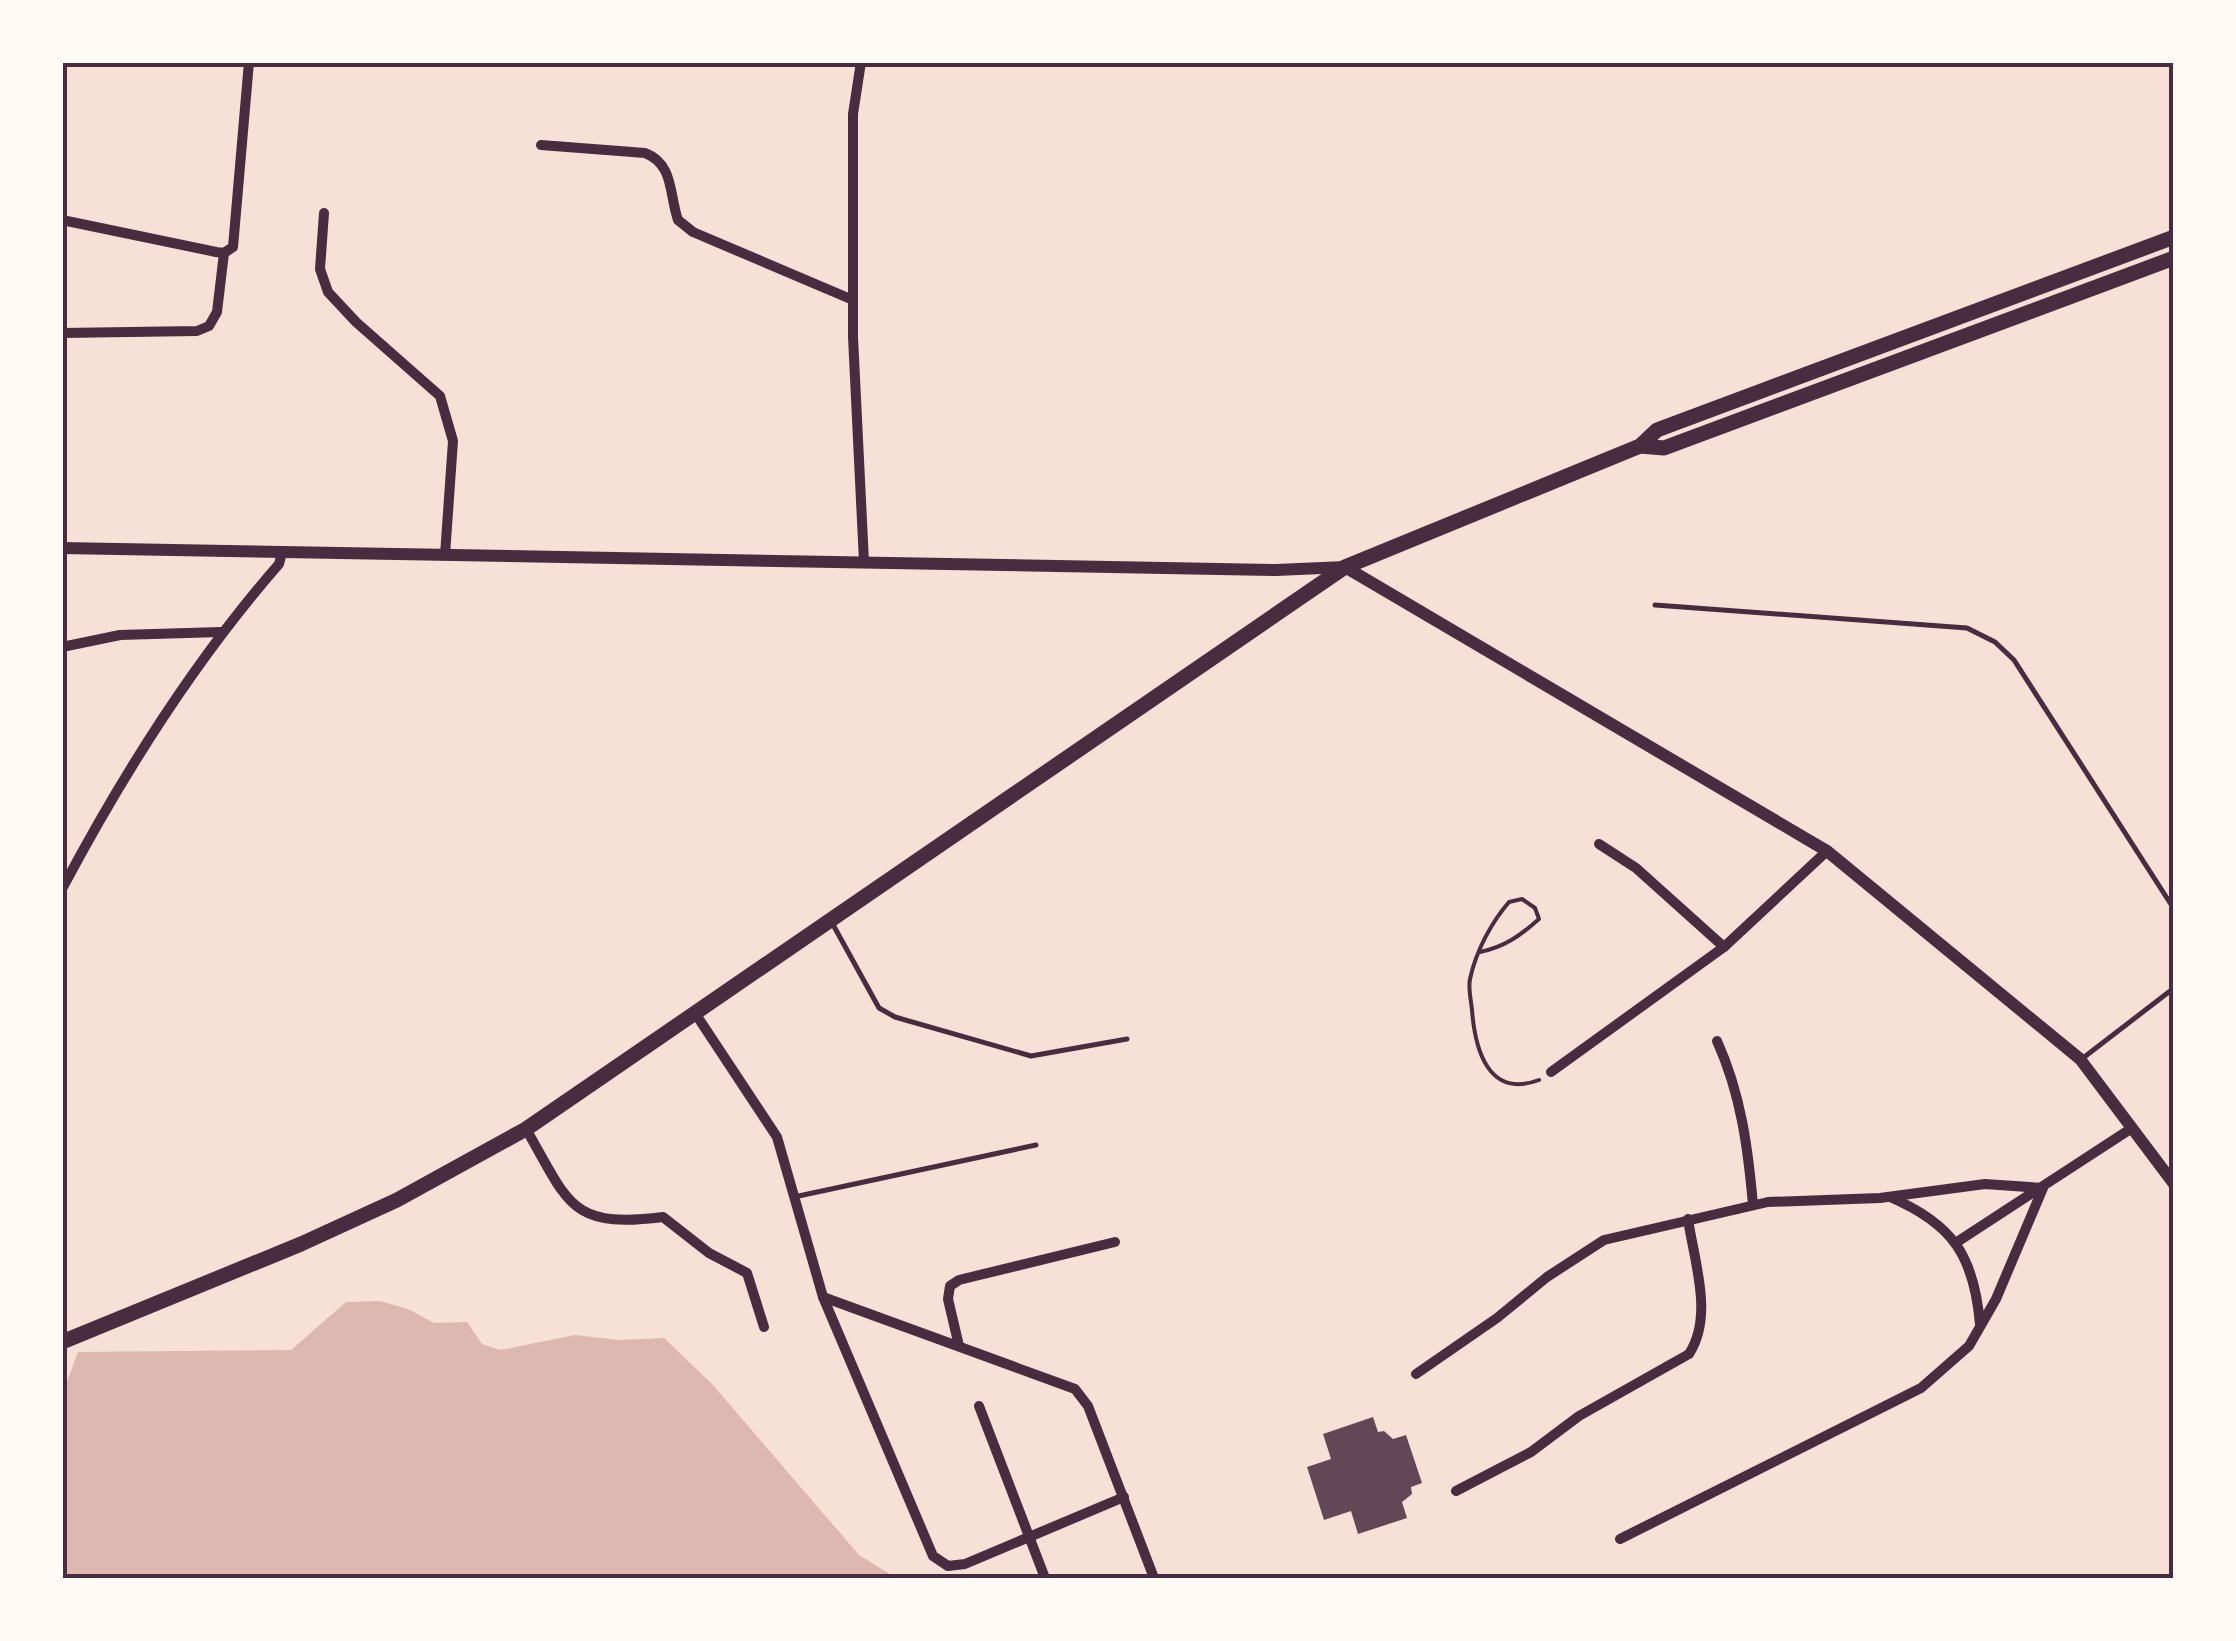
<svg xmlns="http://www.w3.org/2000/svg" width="2236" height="1641" font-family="'IBM Plex Serif',serif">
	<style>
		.water { fill: #dcb8b0 }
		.building { fill: #644757 }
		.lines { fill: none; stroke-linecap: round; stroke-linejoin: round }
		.path { stroke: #4a2c40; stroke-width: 4 }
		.service { stroke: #4a2c40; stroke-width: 5 }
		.minor { stroke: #4a2c40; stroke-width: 10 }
		.tertiary { stroke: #4a2c40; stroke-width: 12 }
		.secondary { stroke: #4a2c40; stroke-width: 15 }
		.neatline { fill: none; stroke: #4a2c40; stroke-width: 4 }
	</style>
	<rect width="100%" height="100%" fill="#f7e1d7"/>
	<path class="water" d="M380,1301L408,1309L434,1323L467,1322L482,1344L500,1350L575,1335L619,1340L664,1338L712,1384L859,1555L896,1578H63V1392L78,1352L291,1350L346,1302Z"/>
	<path class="building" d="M1373,1417L1378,1432L1384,1431L1393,1439L1406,1435L1422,1483L1411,1487L1412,1494L1402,1502L1407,1518L1358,1534L1351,1511L1324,1520L1307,1467L1331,1459L1323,1434Z"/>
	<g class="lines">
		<path class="path" d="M1480,952C1504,947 1520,936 1539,919L1535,908L1522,899L1509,902C1491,923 1476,951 1470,979C1468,988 1471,1000 1472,1010C1475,1049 1488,1099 1539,1080"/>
		<g class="service">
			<path d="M1655,605L1967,628L1995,642L2014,660L2174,909"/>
			<path d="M831,921L879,1008L895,1017L1031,1056L1127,1039"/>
			<path d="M2083,1058L2174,988"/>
			<path d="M794,1197L1036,1145"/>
		</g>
		<g class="minor">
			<path d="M861,62L853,114V337L864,562"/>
			<path d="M541,145L645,153C674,164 669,194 678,220L693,232L853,300"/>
			<path d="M324,213L320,269L328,292L356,322L440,396L453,441L445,555"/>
			<path d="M62,220L216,252L224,253L233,247L249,62"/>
			<path d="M62,333L197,331L209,326L217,312L224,253"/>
			<path d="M62,647L120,635L221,632"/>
			<path d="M1599,844L1636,868L1724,947"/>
			<path d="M62,889C122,776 195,660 279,564L282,553"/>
			<path d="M695,1013L777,1137L823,1297L933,1556L948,1566L965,1564L1124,1497"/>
			<path d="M1717,1041C1741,1094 1748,1148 1753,1205"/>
			<path d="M1551,1072L1724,947L1827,851"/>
			<path d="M526,1129C569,1203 569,1229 663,1217L709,1253L747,1273L764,1327"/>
			<path d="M1890,1197C1953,1224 1974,1256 1980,1324"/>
			<path d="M1957,1242L2132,1128"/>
			<path d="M823,1297L1075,1389L1088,1406L1154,1578"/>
			<path d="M959,1346L948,1299L950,1286L959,1280L1115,1242"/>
			<path d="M1416,1374L1497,1318L1547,1277L1604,1240L1768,1202L1880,1198L1985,1184L2043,1188L1996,1299L1969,1346L1921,1388L1620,1539"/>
			<path d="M979,1406L1045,1578"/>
			<path d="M1456,1491L1531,1452L1579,1416L1689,1354C1714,1316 1694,1261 1688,1219"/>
		</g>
		<path class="tertiary" d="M62,548L1276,570L1345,567L1827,851L2080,1059L2174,1184"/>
		<g class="secondary">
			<path d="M1640,446L1664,448L2174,258"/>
			<path d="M62,1342L301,1244L397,1200L526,1129L1345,567L1640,446L1657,430L2174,237"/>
		</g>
	</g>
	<rect width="2236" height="1641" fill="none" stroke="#fffaf5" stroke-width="130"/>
	<rect x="65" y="65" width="2106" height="1511" class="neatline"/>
</svg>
